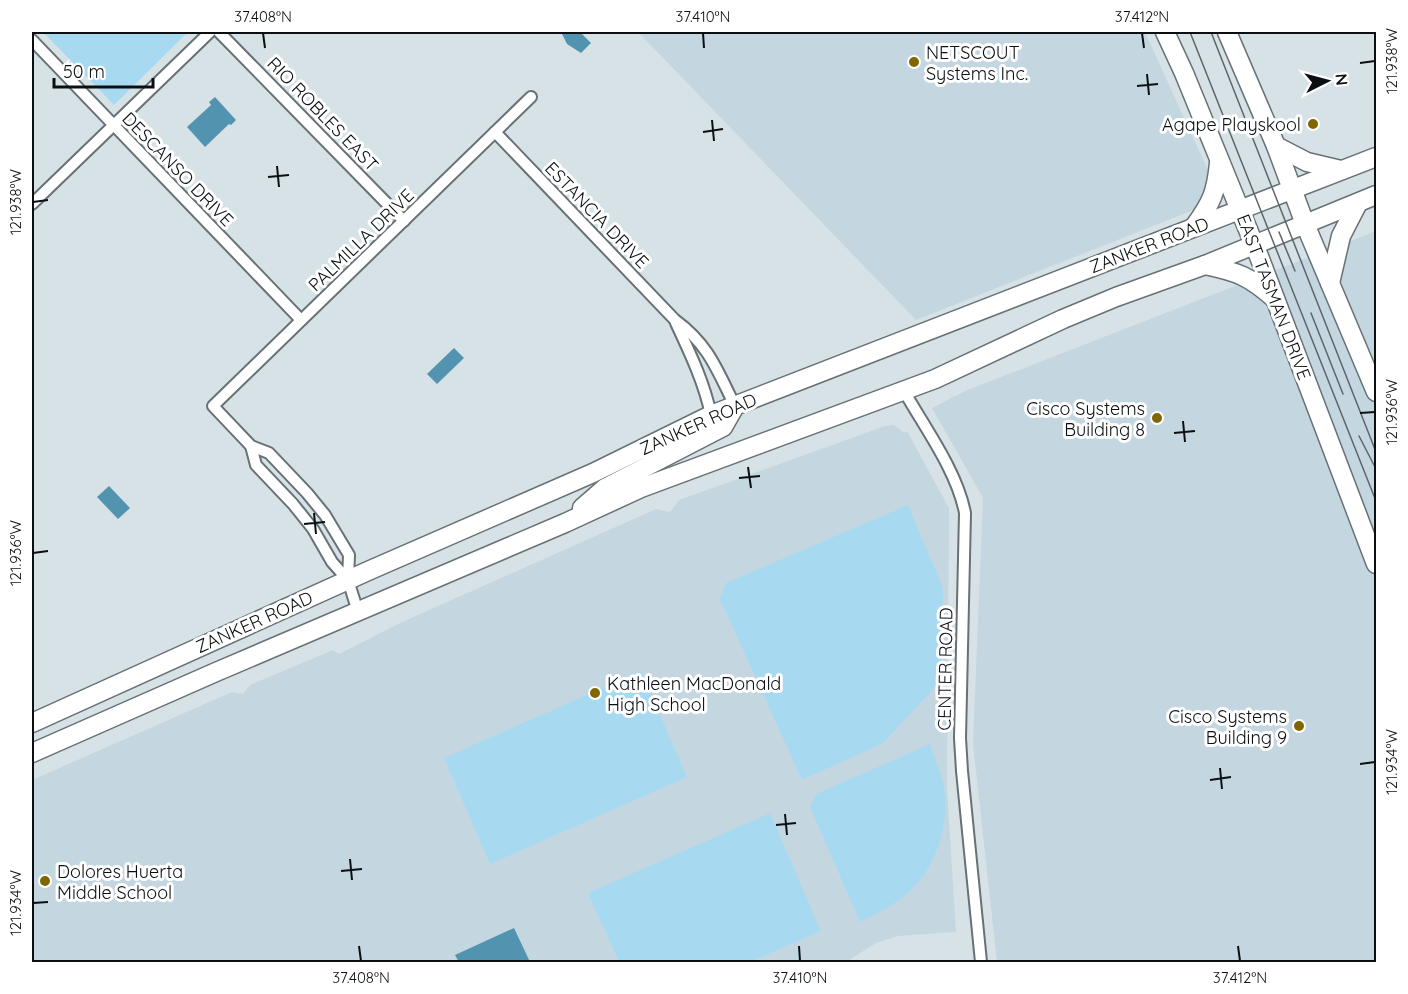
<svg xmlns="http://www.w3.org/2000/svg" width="1408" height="994" font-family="Quicksand,sans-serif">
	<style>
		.built { fill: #c4d7e1 }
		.green { fill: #a7daf1 }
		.water { fill: #5293b0 }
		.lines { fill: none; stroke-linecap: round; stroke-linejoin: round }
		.street-casing { stroke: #677176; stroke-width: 14 }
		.primary-casing { stroke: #677176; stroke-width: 21 }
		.street { stroke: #fff; stroke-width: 10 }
		.primary { stroke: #fff; stroke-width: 18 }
		.tram { stroke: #5e6468; stroke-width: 1.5 }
		.ticks { fill: none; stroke: #0b0f11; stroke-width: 2 }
		.poi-dot { fill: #816600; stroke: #fff; stroke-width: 2 }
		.labels { text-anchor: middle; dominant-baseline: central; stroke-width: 6; stroke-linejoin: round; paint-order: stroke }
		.poi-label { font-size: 18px; fill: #0b0f11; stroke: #fff; text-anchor: start }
		.street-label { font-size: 18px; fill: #0b0f11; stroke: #fff }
		.neatline { fill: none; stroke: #0b0f11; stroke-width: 2 }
		.ticks-label { font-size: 15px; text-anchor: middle; fill: #0b0f11 }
	</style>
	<rect width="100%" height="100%" fill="#d7e2e7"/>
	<g class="built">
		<path d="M638,32H1145L1221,199L916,320Z"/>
		<path d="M1376,231V962H997L973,744L983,498L932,408L965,391Z"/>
		<path d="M894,425L904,433L907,431L949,508L947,788L956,932L898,936L876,943L846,962H32V780L232,692L243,694L250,685L333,650L339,654L400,623L656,509L670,512L679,500L885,426Z"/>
	</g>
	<g class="green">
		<path d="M43,32H188L114,105Z"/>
		<path d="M908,505L943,588L942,664L935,687L883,743L802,780L720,599L726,583Z"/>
		<path d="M641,671L687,777L490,864L444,758Z"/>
		<path d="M930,744C934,757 940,770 943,783C951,820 938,864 911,890C896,904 878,913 860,922L810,807L816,794Z"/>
		<path d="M770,813L821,931L750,962H619L588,893Z"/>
	</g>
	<g class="water">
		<path d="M561,32H580L591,43L581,53L567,44Z"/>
		<path d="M215,97L236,120L231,125L229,124L205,147L187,127L211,105L209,102Z"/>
		<path d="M454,348L464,358L437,384L427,374Z"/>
		<path d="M109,486L130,508L118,519L97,497Z"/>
		<path d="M514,928L530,962H459L455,955Z"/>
	</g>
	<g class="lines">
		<defs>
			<g id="street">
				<path d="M219,32L404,221"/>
				<path d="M32,40L301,320"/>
				<path d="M495,132L675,320C709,345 717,370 735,406"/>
				<path d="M32,204L210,32"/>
				<path d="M676,323C690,353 704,382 711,415"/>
				<path d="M904,391C925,428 957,471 965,513L960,738L962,771L981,962"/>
				<path d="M251,446L256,465L293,504L313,529L332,562L348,580"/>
				<path d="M358,612L348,580L349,555L325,515L307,493L269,453L251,446L213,406L531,97"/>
			</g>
			<g id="primary">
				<path d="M1165,32L1184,73L1260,259L1376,564"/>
				<path d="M1227,32L1276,146L1305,224L1376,392"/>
				<path d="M1276,146L1307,162L1341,170"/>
				<path d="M1194,227C1212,202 1216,193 1219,163"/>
				<path d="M1205,265C1238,272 1249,276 1275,299"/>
				<path d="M1330,283L1341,236L1358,203"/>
				<path d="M582,508L605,488L723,427L735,406"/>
				<path d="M32,723L368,571L593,473L711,415L1376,157"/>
				<path d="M32,753L216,672L565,523L641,488L935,379L1063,319L1116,297L1205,265L1376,195"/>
			</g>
		</defs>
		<use href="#street" class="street-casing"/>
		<use href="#primary" class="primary-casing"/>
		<use href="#street" class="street"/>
		<use href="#primary" class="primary"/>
		<g class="tram">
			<path d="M1190,32L1376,501"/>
			<path d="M1211,32L1376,452"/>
			<path d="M1279,232L1295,271"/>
			<path d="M1311,313L1343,394"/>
			<path d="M1359,436L1376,469"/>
		</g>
	</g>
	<path class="ticks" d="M263,33L265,48M703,33L704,48M1142,33L1144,48M1360,63L1375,61M1147,74L1149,95M1137,86L1158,84M712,120L714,141M703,132L723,129M277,166L279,187M268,177L289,175M33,202L48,200M1360,413L1375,412M1183,421L1185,442M1174,433L1195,431M748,467L751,488M739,478L760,476M314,513L316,534M304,524L325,522M33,553L48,551M1360,764L1375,762M1220,768L1222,789M1210,780L1231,777M785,814L787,835M776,825L796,823M350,859L352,880M341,871L362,869M33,903L48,902M359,946L361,961M799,946L800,961M1238,946L1240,961"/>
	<g class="poi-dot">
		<circle cx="914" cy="62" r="6"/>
		<circle cx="1313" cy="124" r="6"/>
		<circle cx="1157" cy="418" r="6"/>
		<circle cx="595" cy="693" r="6"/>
		<circle cx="1299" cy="726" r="6"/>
		<circle cx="45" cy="881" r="6"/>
	</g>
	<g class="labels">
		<g class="poi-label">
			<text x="926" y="52">NETSCOUT<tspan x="926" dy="21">Systems Inc.</tspan></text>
			<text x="1301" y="124" text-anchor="end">Agape Playskool</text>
			<text x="1145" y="408" text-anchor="end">Cisco Systems<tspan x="1145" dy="21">Building 8</tspan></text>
			<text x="607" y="683">Kathleen MacDonald<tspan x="607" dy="21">High School</tspan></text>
			<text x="1287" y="716" text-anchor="end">Cisco Systems<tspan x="1287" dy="21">Building 9</tspan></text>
			<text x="57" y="871">Dolores Huerta<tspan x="57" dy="21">Middle School</tspan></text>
		</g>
		<g class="street-label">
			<text transform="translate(323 114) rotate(46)">RIO ROBLES EAST</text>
			<text transform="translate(178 169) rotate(46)">DESCANSO DRIVE</text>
			<text transform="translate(597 215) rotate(46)">ESTANCIA DRIVE</text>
			<text transform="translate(361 240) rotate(-44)">PALMILLA DRIVE</text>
			<text transform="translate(1149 245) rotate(-21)">ZANKER ROAD</text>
			<text transform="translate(1274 297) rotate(69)">EAST TASMAN DRIVE</text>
			<text transform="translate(698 424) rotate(-24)">ZANKER ROAD</text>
			<text transform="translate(254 622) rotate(-24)">ZANKER ROAD</text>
			<text transform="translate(945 669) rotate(-89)">CENTER ROAD</text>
		</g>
	</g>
	<rect width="1408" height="994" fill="none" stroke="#ffffff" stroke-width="66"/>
	<g transform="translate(1327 81) rotate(84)" stroke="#ffffff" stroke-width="4.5" paint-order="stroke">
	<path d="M0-4.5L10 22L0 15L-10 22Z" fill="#0b0f11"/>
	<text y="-9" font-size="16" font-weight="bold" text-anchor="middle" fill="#0b0f11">N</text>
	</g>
	<path d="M54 78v9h99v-9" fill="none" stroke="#0b0f11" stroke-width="3"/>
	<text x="63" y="78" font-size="18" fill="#0b0f11" stroke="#ffffff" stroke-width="4.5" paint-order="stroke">50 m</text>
	<rect x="33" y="33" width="1342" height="928" class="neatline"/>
	<g class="ticks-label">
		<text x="263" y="22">37.408°N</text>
		<text x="703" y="22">37.410°N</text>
		<text x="1142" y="22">37.412°N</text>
		<text transform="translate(1392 61) rotate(-90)" y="5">121.938°W</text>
		<text transform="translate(16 202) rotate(-90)" y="5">121.938°W</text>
		<text transform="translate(1392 412) rotate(-90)" y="5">121.936°W</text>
		<text transform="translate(16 553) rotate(-90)" y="5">121.936°W</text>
		<text transform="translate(1392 762) rotate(-90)" y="5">121.934°W</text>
		<text transform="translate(16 903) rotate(-90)" y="5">121.934°W</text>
		<text x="361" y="983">37.408°N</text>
		<text x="800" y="983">37.410°N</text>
		<text x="1240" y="983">37.412°N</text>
	</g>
</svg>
